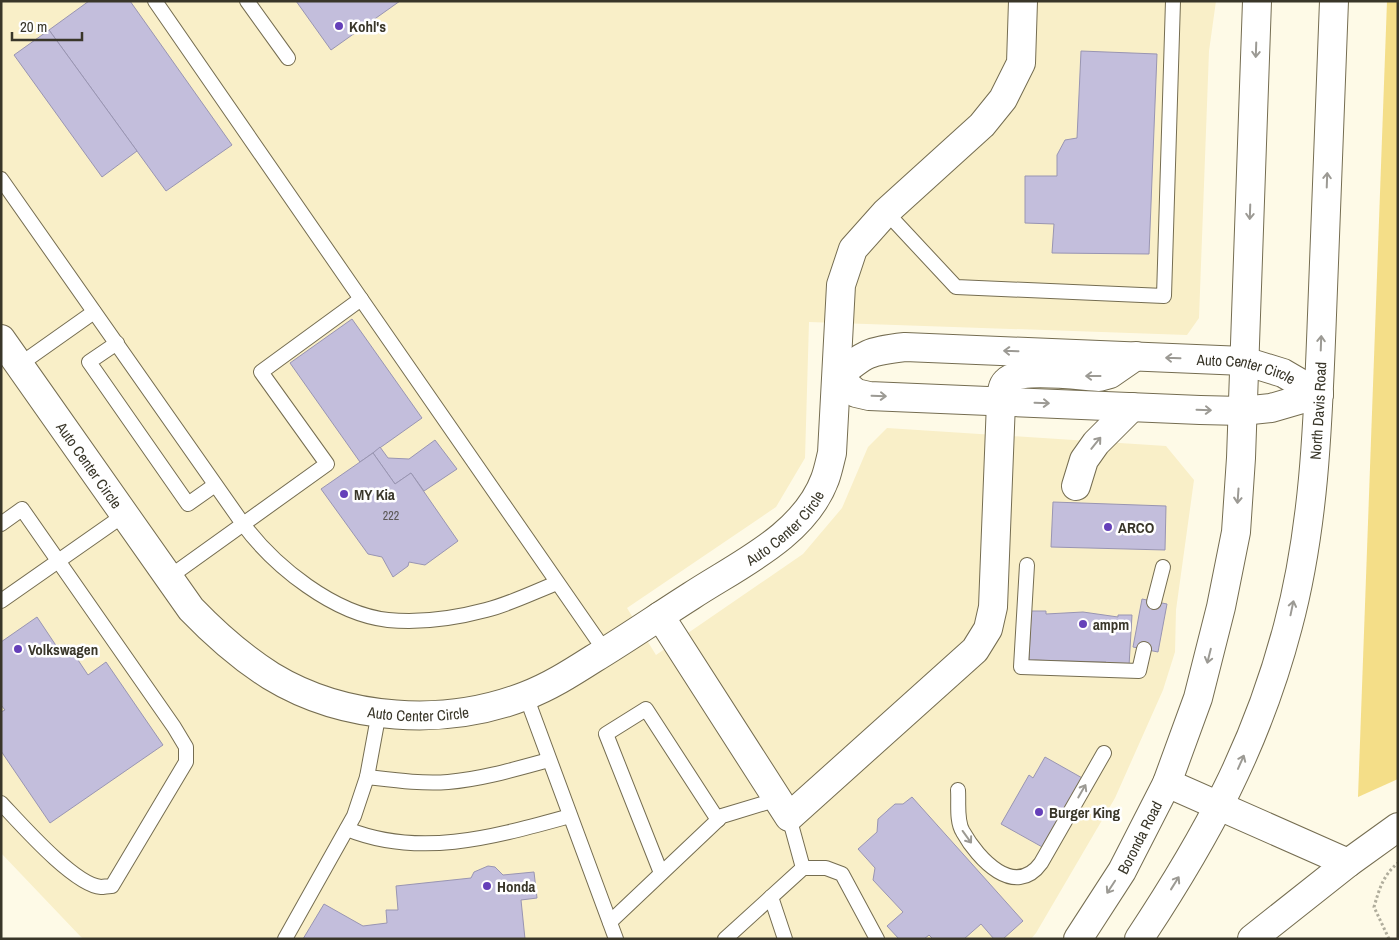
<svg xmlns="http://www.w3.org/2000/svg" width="1399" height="940" font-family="'Archivo Narrow',sans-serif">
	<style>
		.built { fill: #f9efc8 }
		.green { fill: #f4de88 }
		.building { fill: #c3bedc; stroke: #9995b2 }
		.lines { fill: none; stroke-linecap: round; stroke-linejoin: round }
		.lane-casing { stroke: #756d51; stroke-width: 16 }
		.street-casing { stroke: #756d51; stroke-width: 30 }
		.secondary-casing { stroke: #756d51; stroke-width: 30 }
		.path { stroke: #b0ad9c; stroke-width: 3; stroke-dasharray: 2.5 2.5; stroke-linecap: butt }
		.lane { stroke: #fff; stroke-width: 14 }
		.street { stroke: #fff; stroke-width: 28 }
		.secondary { stroke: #fff; stroke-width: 28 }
		.oneway { stroke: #9c9a94 }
		.poi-dot { fill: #6540b9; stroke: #fff; stroke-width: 2 }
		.labels { text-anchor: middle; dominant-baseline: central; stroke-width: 5; stroke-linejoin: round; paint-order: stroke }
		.number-label { font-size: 12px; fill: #5c5856 }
		.poi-label { font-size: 15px; font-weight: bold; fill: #393629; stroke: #fff; text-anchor: start }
		.street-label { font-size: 15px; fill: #393629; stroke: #fff }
	</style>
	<rect width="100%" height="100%" fill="#fefae7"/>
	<path class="built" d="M1,1H1216L1209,51L1199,318L1187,335L809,322L805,458L776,507L627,608L656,655L803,554L842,508L868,447L887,428L1166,446L1194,480L1176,610L1175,652L1163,690L1115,798L1036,933L1031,939H84L81,937L1,853Z"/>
	<path class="green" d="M1387,1H1398V779L1358,797Z"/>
	<g class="building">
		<path d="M89,1H130L232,145L166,191L49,30Z"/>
		<path d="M296,1H400L331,50Z"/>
		<path d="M49,30L137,151L102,177L14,55Z"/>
		<path d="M1081,51L1157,54L1149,254L1052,253L1054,224L1025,223V176H1057V155L1065,140L1077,138Z"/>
		<path d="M352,319L422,418L360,462L290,363Z"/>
		<path d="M435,440L457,469L424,491L411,473L395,484L373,453L380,447L388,458L409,459Z"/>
		<path d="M373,453L395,484L411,473L458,541L425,565L409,562L408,566L393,577L382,557L368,554L321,489Z"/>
		<path d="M1053,502L1166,506L1165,550L1051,547Z"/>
		<path d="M1142,599L1167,604L1158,652L1133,647Z"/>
		<path d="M1031,611H1046V614L1083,612L1118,617V615H1132L1129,666L1106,665V662L1029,660Z"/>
		<path d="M37,617L59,650L68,645L88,675L106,662L163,745L50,823L1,751V712L5,710L1,705V642Z"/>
		<path d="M1045,757L1084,779L1044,848L1001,824L1029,775L1033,778Z"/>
		<path d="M912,797L1023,921L1003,939H994L981,924L964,939H933L929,935L924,939H899L887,926L903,912L873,880L875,868L858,849L877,832L878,819L895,804H903Z"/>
		<path d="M488,866L495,867L503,875L534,872L537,898L521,900L525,939H303L324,904L363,926L387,923L386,910H398L396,886L471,878L474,872Z"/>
	</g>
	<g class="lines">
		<defs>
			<g id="lane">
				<path d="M155,1L361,299"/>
				<path d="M247,1L288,58"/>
				<path d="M1,179L243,524C275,567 334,614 388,620C419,623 456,618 486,610C510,604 534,592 557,583"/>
				<path d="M886,212L956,287L1164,296L1173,1"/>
				<path d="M117,343L89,362L188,504L215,485"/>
				<path d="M19,365L94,312"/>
				<path d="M1,524L22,509L174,727L186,747V762L112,886C108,886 104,887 101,887C74,885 20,823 1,803"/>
				<path d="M1027,565L1021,667L1139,671L1144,649"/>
				<path d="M168,578L327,464L261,372L361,299L605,651"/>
				<path d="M1,601L124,515"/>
				<path d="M1154,602L1163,567"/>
				<path d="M526,696L616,939"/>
				<path d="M367,777C393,780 421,784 448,782C482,779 516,769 549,760"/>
				<path d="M958,790C959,803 956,821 963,832C978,859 1015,899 1041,863L1104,753"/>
				<path d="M789,817L803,868"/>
				<path d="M347,829C421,859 497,836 570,816"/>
				<path d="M661,873L606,734L646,709L718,820"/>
				<path d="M771,897L785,939"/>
				<path d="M610,922L722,816L778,799"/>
				<path d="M285,939L354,816L367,777L379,712"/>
				<path d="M725,939L803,868H826L842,874L877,939"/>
			</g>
			<g id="street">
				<path id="s1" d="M1,339L191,609C216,635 241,657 271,676C345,721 445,727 525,696C549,687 571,673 593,659C626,639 658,617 691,596C738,565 804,536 825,479C828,471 830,461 832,453L841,285L853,249L886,212L982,125L1003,99L1021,63L1023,1"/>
				<path id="s2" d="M837,377C865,353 869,351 905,347L1244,361L1283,373L1319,394"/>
				<path d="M837,377L856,393L869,396L1200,410L1242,411L1271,408L1319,394"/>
				<path d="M1076,486L1084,460L1096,443L1132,407"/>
				<path d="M660,616L789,817L975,650L988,629L993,607L1001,402C1002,396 1001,387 1006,382C1019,367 1079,376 1099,377L1110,374L1136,356"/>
				<path d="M1167,783L1348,863L1398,827"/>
				<path d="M1252,939L1348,863"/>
			</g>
			<g id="secondary">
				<path id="s3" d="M1078,939L1122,871L1167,783L1198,698L1221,607L1236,532L1241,458L1257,1"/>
				<path id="s4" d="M1139,939C1206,838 1257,745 1288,626C1315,525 1318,419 1322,315C1326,210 1330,106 1334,1"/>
			</g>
		</defs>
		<use href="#lane" class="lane-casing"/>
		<use href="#street" class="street-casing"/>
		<use href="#secondary" class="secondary-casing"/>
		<path class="path" d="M1389,939L1374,907C1379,890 1383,875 1398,863"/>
		<use href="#lane" class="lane"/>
		<use href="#street" class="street"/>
		<use href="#secondary" class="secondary"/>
	</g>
	<defs><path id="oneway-shaft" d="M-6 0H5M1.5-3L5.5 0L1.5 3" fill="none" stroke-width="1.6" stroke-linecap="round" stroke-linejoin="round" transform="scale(1.25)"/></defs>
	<g class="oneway">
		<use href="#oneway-shaft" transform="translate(1256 50) rotate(92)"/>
		<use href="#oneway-shaft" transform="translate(1327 180) rotate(-88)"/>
		<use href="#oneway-shaft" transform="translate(1250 212) rotate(92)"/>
		<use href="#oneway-shaft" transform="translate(1321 343) rotate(-88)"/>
		<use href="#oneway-shaft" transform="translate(1011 351) rotate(-178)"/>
		<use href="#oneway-shaft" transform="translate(1173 358) rotate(-178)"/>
		<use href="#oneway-shaft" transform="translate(1093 376) rotate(-180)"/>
		<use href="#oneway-shaft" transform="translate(879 396) rotate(2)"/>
		<use href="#oneway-shaft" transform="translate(1042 403) rotate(2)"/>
		<use href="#oneway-shaft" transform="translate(1204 410) rotate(2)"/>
		<use href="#oneway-shaft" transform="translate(1096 443) rotate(-51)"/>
		<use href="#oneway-shaft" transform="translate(1238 496) rotate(94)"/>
		<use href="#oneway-shaft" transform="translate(1292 608) rotate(-78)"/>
		<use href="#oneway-shaft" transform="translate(1209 656) rotate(104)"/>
		<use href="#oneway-shaft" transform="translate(1241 762) rotate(-66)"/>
		<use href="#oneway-shaft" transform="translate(1082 791) rotate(-60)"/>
		<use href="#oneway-shaft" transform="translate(967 837) rotate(54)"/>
		<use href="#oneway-shaft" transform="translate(1175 883) rotate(-58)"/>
		<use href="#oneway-shaft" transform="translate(1111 887) rotate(123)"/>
	</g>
	<g class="poi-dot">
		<circle cx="339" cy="26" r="5"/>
		<circle cx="344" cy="494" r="5"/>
		<circle cx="1108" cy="527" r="5"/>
		<circle cx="1083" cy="624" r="5"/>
		<circle cx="18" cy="649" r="5"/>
		<circle cx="1039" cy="812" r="5"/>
		<circle cx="487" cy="886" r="5"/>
	</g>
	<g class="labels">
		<g class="number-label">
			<text x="391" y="516">222</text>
		</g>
		<g class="poi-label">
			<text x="349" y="26">Kohl's</text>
			<text x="354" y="494">MY Kia</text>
			<text x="1118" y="527">ARCO</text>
			<text x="1093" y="624">ampm</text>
			<text x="28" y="649">Volkswagen</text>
			<text x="1049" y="812">Burger King</text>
			<text x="497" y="886">Honda</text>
		</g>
		<g class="street-label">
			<text stroke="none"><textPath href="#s2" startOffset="419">Auto Center Circle</textPath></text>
			<text stroke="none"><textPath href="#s4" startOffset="566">North Davis Road</textPath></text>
			<text stroke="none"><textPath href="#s1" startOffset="154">Auto Center Circle</textPath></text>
			<text stroke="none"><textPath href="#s1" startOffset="1009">Auto Center Circle</textPath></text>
			<text stroke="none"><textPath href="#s1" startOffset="589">Auto Center Circle</textPath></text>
			<text stroke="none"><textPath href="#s3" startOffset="119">Boronda Road</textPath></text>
		</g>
	</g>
	<rect width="1399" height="940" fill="none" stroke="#393629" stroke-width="5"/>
	<path d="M12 32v8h70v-8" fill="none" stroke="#393629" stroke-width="2.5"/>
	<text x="20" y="32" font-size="15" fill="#393629" stroke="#ffffff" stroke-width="4" paint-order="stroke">20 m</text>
</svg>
